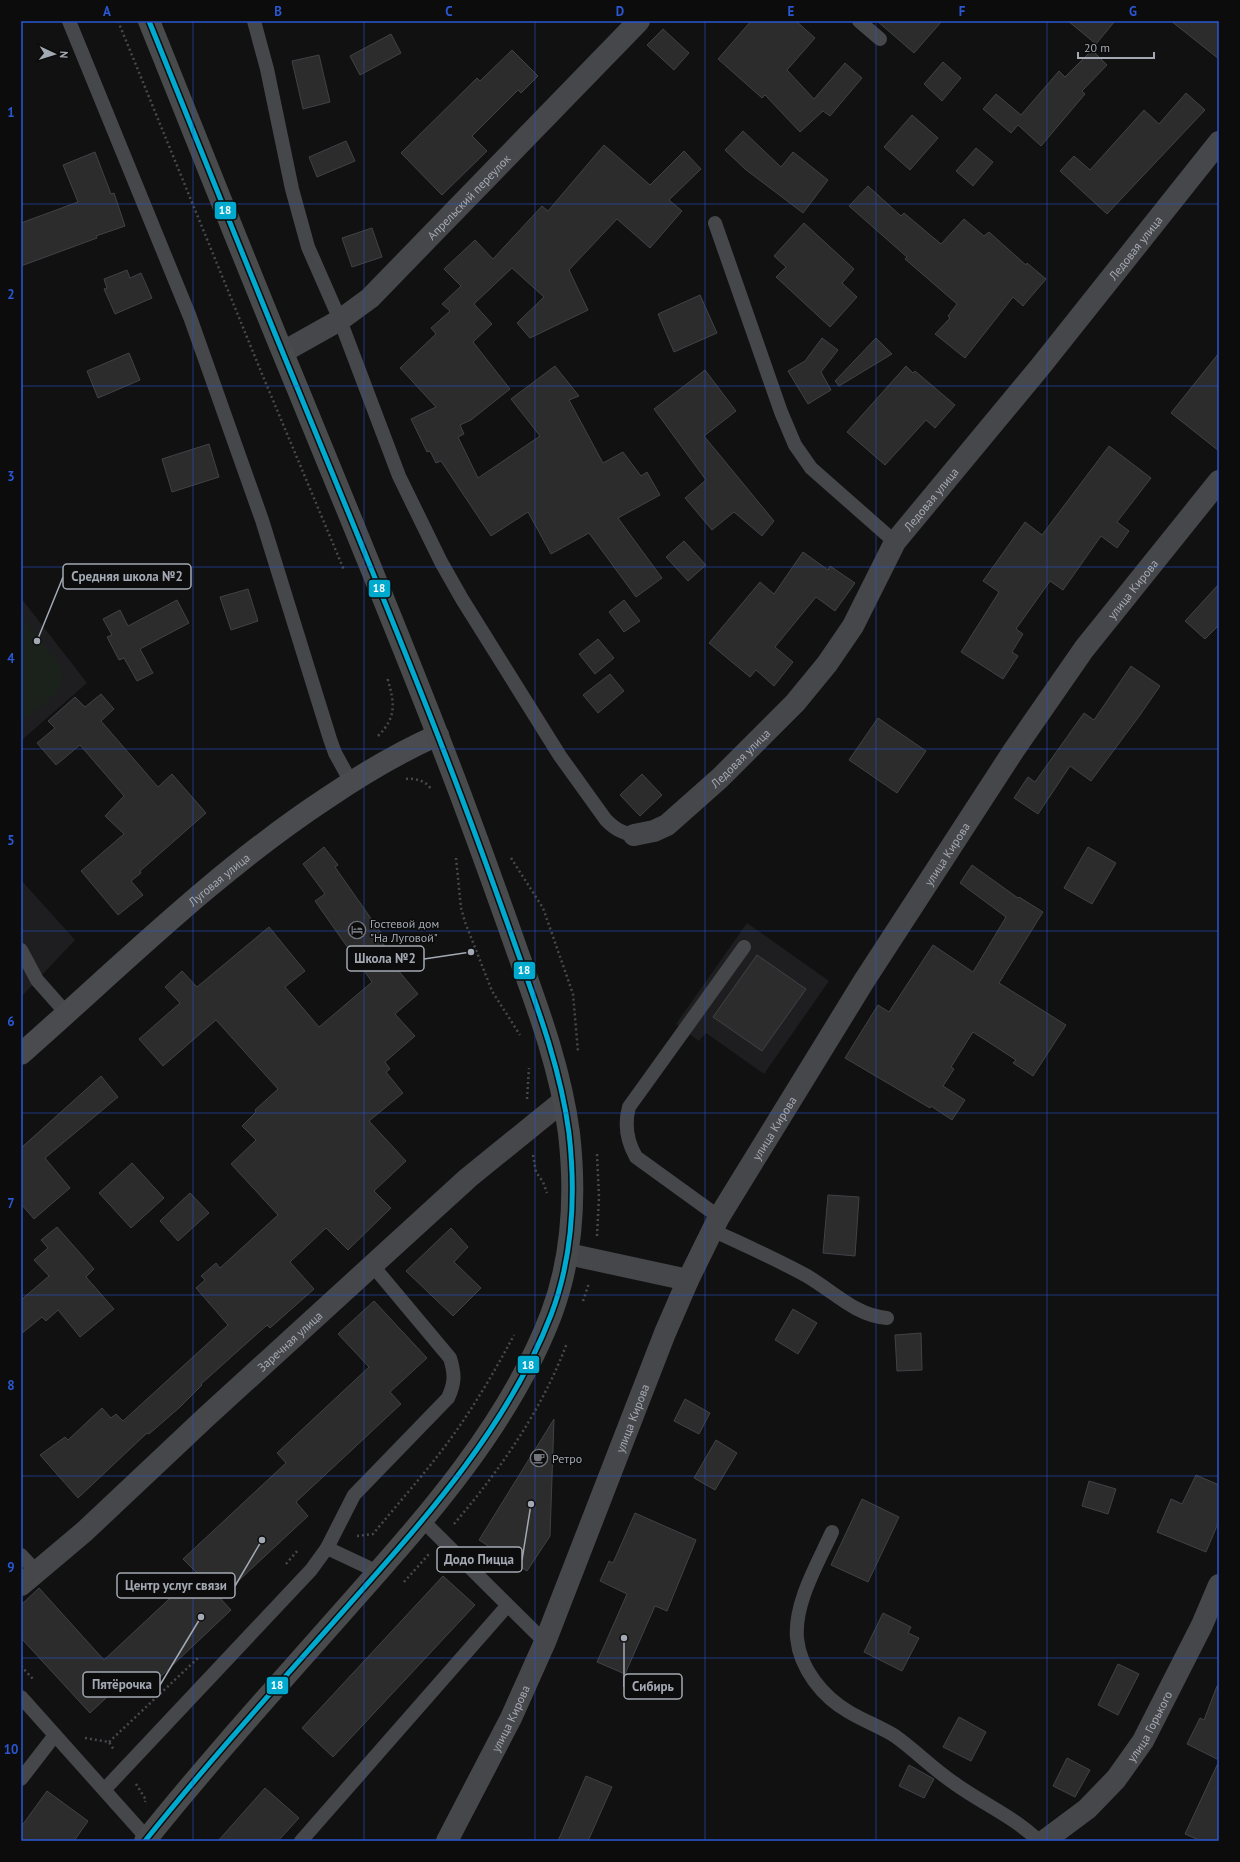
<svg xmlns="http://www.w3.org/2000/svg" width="1240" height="1862" font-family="'PT Sans',sans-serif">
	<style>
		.built { fill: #1e1e20 }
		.green { fill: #1b221c }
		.building { fill: #2c2c2d; stroke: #414246 }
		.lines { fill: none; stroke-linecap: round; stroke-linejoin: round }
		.path { stroke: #47494c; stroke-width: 2.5; stroke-dasharray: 2 3; stroke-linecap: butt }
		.lane { stroke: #46474a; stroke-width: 14 }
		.street { stroke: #46474a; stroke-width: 22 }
		.secondary { stroke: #4a4b4e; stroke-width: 22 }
		.primary { stroke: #484a4c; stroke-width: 22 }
		.bus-1-casing { stroke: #0c0c0d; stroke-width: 8 }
		.bus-1 { stroke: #00a9ce; stroke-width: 5 }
		.grid { fill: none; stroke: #2a57d4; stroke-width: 1; stroke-opacity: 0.55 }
		.labels { text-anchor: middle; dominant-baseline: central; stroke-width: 3; stroke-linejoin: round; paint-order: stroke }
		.street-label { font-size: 12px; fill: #a3a9b3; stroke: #0c0c0d }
		.poi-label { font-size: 12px; fill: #a3a9b3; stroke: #0c0c0d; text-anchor: start }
		.leader { fill: none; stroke: #a3a9b3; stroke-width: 1.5 }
		.callout-dot { fill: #a3a9b3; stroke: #0c0c0d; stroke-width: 1.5 }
		.callout { fill: #0c0c0d; stroke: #a3a9b3; stroke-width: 1.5 }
		.callout-label { font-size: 13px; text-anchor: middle; font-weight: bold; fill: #a3a9b3 }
		.line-badge { stroke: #0c0c0d; stroke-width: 1.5 }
		.badge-label { font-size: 11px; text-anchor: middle; font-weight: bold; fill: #fff }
		.neatline { fill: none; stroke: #2a57d4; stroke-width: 1.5 }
		.grid-label { font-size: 13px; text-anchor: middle; font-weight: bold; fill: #2a57d4 }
	</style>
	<rect width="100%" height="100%" fill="#111112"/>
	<g class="built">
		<path d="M21,598L87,683L24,738L21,744Z"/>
		<path d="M21,880L75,940L21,997Z"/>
		<path d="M747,923L829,981L764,1074L706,1033L699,1041L676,1024Z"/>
	</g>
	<path class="green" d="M21,616L58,663L63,678L61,686L57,693L21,722Z"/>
	<g class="building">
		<path d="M751,21H796L815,38L787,70L814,99L845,63L862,78L830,116L823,111L800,132L765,95L762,98L718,59Z"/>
		<path d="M877,21H942L914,53Z"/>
		<path d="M1068,21H1115L1096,44Z"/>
		<path d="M1171,21H1219V59Z"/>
		<path d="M663,29L689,53L674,70L647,45Z"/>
		<path d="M391,34L401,53L360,75L350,56Z"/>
		<path d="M512,50L538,76L521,93L518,90L472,136L487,151L442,195L401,153L477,78L480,81Z"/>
		<path d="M1092,50L1107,65L1082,91L1085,94L1041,146L1018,125L1011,133L983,109L996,94L1021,115L1059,71L1065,77Z"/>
		<path d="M319,55L330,102L303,109L292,61Z"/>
		<path d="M943,62L961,78L942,101L924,84Z"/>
		<path d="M1186,93L1205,110L1107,214L1060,171L1074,156L1090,170L1144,110L1159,124Z"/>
		<path d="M912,115L938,138L910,170L884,147Z"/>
		<path d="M743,131L781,167L793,152L828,180L803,213L745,169L725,150Z"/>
		<path d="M346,141L355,161L317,177L309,157Z"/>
		<path d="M604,145L650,185L684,151L701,169L669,200L682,211L650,248L617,219L569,270L588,310L530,338L517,323L544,297L512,268L474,304L492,324L473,342L510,389L471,420L460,425L464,434L458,437L478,478L540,436L511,399L555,366L579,396L569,400L603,463L623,452L641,476L647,472L660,495L618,518L662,578L636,597L589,533L551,554L528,512L491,536L441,461L436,463L430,451L427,452L411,419L436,407L400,368L436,334L431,328L450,311L442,304L461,286L444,269L475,240L493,259L542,206L548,211Z"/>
		<path d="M976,148L993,162L973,186L956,171Z"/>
		<path d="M95,152L111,194L114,193L125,226L96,236L97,238L21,266V223L78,202L63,165Z"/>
		<path d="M868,186L901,216L904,213L941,244L964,219L984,236L989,232L1026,265L1027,263L1046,279L1023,306L1013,297L965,358L935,334L950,318L948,316L957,304L905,259L907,257L849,206Z"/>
		<path d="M804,223L854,269L842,283L857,297L830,327L776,277L786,267L774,256Z"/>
		<path d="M372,228L382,257L352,267L342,238Z"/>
		<path d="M127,270L130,278L141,273L152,298L115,314L104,289L107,288L104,279Z"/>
		<path d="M700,295L717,333L674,352L658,314Z"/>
		<path d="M822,338L838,350L821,372L831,390L808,404L788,371L805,361Z"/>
		<path d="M876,338L892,354L839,386L835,381Z"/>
		<path d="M129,353L140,380L98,398L87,371Z"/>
		<path d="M1219,353V451L1171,413Z"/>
		<path d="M906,366L913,373L915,371L955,405L935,428L926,420L885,465L847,432Z"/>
		<path d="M705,370L736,411L704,436L774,521L762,536L734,512L712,530L685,498L706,480L654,409Z"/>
		<path d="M209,444L219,477L172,492L162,459Z"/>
		<path d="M1109,446L1151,478L1117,522L1129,531L1117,548L1101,536L1063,590L1050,581L1016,629L1023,634L1012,652L1018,656L1003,679L961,652L999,592L983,581L1025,522L1042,535Z"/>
		<path d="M684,541L706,565L688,581L666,557Z"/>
		<path d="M803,552L828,570L830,566L855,583L835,611L816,597L775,647L793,662L774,686L756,670L750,677L709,643L760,582L774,594Z"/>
		<path d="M1219,584V625L1205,639L1185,621Z"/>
		<path d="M248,589L258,621L231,630L220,597Z"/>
		<path d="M177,600L189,623L140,649L153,673L137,681L124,658L119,660L107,637L112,635L103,619L120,610L128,626Z"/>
		<path d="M624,600L640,621L624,632L609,612Z"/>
		<path d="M598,639L614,658L595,674L579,654Z"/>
		<path d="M1131,666L1160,686L1140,715L1091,781L1070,766L1038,814L1014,798L1028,777L1035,782L1084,713L1094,720Z"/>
		<path d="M610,674L624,691L598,713L583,695Z"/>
		<path d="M101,694L114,709L101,721L158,787L172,774L206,813L140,871L141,873L131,881L143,895L118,915L81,871L124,834L105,816L124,796L80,745L56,765L37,743L55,728L48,721L75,697L85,707Z"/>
		<path d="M878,718L926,751L897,793L849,760Z"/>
		<path d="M642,774L662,795L640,816L620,795Z"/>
		<path d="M324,847L338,865L335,867L386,940L382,942L386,948L382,951L418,994L395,1014L415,1036L385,1062L390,1069L386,1072L403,1093L369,1121L406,1161L374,1191L391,1208L348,1250L326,1228L290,1262L314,1289L270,1328L267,1325L201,1384L202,1385L180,1407L149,1434L147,1433L78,1498L40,1455L65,1437L68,1440L102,1408L111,1418L116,1414L123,1421L228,1325L196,1288L205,1280L201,1276L216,1263L220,1268L278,1215L231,1164L256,1140L242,1126L256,1112L255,1110L278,1089L216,1020L163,1066L139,1039L180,1003L165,987L182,971L197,987L269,927L305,971L285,987L319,1027L372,982L315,901L325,894L303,864Z"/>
		<path d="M1088,847L1116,863L1092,904L1064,888Z"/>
		<path d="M972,865L1018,898L1019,897L1043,912L999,983L1066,1025L1033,1076L1013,1063L1016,1060L973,1032L951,1067L954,1069L943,1086L965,1100L952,1120L931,1106L930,1108L845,1058L878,1005L889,1012L933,945L973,972L1006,917L960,883Z"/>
		<path d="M757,955L806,989L762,1051L713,1017Z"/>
		<path d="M101,1076L118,1097L45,1158L70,1188L34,1219L21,1204V1148Z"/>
		<path d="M132,1163L164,1198L131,1228L99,1193Z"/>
		<path d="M190,1193L209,1213L178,1241L160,1221Z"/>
		<path d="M828,1195L859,1197L855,1256L823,1253Z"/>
		<path d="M57,1227L94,1269L86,1277L114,1309L80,1337L58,1310L46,1321L42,1317L21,1334V1300L49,1276L34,1260L48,1248L41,1240Z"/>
		<path d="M451,1228L468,1247L454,1262L481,1288L453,1316L406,1271Z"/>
		<path d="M374,1301L427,1358L390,1392L401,1404L296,1502L308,1516L220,1598L231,1610L139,1697L124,1681L90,1713L21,1638V1605L39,1588L104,1660L197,1573L183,1559L286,1463L277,1453L369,1367L338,1334Z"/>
		<path d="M793,1309L817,1323L798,1354L775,1340Z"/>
		<path d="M921,1333L922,1370L897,1371L895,1335Z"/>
		<path d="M685,1399L710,1413L699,1434L674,1421Z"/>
		<path d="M554,1419L550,1536L527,1571L479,1540Z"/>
		<path d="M716,1440L737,1453L715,1490L694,1478Z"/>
		<path d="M1196,1475L1219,1485V1521L1206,1552L1157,1532L1171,1499L1182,1504Z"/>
		<path d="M1089,1481L1116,1489L1108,1514L1082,1506Z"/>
		<path d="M862,1499L899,1517L868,1582L831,1565Z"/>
		<path d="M635,1513L696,1540L667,1611L655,1606L625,1674L597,1662L627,1594L600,1581L609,1561L613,1563Z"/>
		<path d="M443,1576L475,1605L333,1757L302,1728Z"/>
		<path d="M883,1613L911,1627L908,1633L919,1638L902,1671L864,1652Z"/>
		<path d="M1118,1664L1139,1674L1118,1715L1098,1705Z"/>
		<path d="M1217,1686H1219V1760L1187,1744L1200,1718L1204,1720Z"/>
		<path d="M959,1717L986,1732L971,1761L943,1747Z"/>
		<path d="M1067,1758L1090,1770L1075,1797L1053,1786Z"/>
		<path d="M1219,1761V1841H1201L1185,1834Z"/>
		<path d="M909,1765L934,1779L924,1798L899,1786Z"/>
		<path d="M586,1776L612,1787L588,1841H558Z"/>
		<path d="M265,1788L299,1818L278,1841H218Z"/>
		<path d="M47,1791L88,1821L74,1841H21V1827Z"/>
	</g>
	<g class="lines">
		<g class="path">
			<path d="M118,21L262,374L344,570"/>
			<path d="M378,736C398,716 394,701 387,677"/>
			<path d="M406,779C416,778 426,781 431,789"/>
			<path d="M456,858L461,908L465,922L492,991L520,1035"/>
			<path d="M511,858L543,908L573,994L578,1052"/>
			<path d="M527,1099L529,1068"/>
			<path d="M533,1155L536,1172L543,1182L547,1193"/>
			<path d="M597,1236L599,1197L597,1154"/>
			<path d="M583,1301L589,1283"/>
			<path d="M454,1524C500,1470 542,1410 567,1343"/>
			<path d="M357,1536L373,1534C400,1501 429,1469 454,1434C476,1403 496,1369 514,1335"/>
			<path d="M286,1564L298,1550"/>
			<path d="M404,1582L429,1554"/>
			<path d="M21,1666L33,1679"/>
			<path d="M85,1738L109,1742L114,1750"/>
			<path d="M109,1742L198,1658"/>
			<path d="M136,1784L146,1800L145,1802"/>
		</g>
		<g class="lane">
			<path d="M69,21L190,317L262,520L330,739L335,753L351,782"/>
			<path d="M254,21L267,69L292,189L308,247L340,320L399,476L441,562L462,599L560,756L606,820C615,829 622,833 634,835"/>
			<path d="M859,21L880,39"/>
			<path d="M715,223L781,412L795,445L811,468L895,542"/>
			<path d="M21,950L37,980L67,1014"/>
			<path d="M719,1217L636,1157C627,1141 624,1125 629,1107L744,947"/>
			<path d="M712,1230C744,1245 776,1259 807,1276C833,1291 856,1316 887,1318"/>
			<path d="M422,1520L545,1642"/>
			<path d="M832,1532C818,1563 794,1603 797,1638C800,1669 823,1697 849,1712C864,1721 881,1727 895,1736C916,1751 933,1769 954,1783C983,1804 1013,1816 1039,1841"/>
			<path d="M327,1548L378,1572"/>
			<path d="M21,1555L36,1571"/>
			<path d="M21,1697L147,1838"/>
			<path d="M21,1779L55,1735"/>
			<path d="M105,1789L311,1570L327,1548L354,1495L448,1398C455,1383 455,1374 450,1358L373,1266"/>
			<path d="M301,1841L507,1606"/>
		</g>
		<g class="street">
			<path id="s1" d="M283,352L340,320L370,298L639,21"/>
			<path id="s2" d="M634,835L654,831L667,825L720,778L795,703L827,664L853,626L895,542L1040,367L1219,142"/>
			<path d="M568,1254L688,1280"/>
			<path id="s3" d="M21,1585L85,1531L205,1418L468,1178L563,1101"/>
			<path id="s4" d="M447,1841L511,1718L545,1642L665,1333L688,1280L719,1217L864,981L1014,750L1084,649L1219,481"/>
			<path id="s5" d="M1044,1841L1087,1809L1116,1779L1143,1741L1202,1625L1219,1585"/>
		</g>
		<path class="secondary" id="s6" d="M21,1054C121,966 216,871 327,798C364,773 397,753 438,735"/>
		<path class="primary" d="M145,1841C209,1761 278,1685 346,1608C424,1520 508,1427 551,1315C573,1257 576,1195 569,1133C561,1072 540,1014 519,956C495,888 471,821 445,754C398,632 348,512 299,392C248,269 199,145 149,21"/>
		<defs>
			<path id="bus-1" d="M145,1841C209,1761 278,1685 346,1608C424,1520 508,1427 551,1315C573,1257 576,1195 569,1133C561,1072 540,1014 519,956C495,888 471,821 445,754C398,632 348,512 299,392C248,269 199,145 149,21"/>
		</defs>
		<use href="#bus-1" class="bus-1-casing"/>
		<use href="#bus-1" class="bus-1"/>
	</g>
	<path class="grid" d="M193,21V1841M364,21V1841M535,21V1841M705,21V1841M876,21V1841M1047,21V1841M21,204H1219M21,386H1219M21,567H1219M21,749H1219M21,931H1219M21,1113H1219M21,1295H1219M21,1476H1219M21,1658H1219"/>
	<defs>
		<symbol id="hotel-ring" viewBox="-11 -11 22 22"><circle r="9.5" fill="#0c0c0d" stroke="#70747b" stroke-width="1.5"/><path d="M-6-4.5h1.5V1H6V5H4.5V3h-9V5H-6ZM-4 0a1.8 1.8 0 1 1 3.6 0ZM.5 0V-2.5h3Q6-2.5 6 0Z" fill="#70747b"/></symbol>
		<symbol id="cafe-ring" viewBox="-11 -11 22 22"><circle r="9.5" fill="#0c0c0d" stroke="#70747b" stroke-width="1.5"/><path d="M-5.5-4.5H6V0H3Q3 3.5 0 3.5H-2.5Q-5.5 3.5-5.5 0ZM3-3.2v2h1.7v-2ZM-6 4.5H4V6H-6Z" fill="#70747b"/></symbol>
	</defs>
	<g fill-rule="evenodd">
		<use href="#hotel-ring" x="347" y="920" width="20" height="20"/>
		<use href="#cafe-ring" x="529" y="1448" width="20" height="20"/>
	</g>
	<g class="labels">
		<g class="street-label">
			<text stroke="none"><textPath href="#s1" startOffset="244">Апрельский переулок</textPath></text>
			<text stroke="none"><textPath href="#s2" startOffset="782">Ледовая улица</textPath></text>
			<text stroke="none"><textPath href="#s2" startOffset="458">Ледовая улица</textPath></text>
			<text stroke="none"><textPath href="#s4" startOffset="1434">улица Кирова</textPath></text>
			<text stroke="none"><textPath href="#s2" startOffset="134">Ледовая улица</textPath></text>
			<text stroke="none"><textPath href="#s4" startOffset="1110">улица Кирова</textPath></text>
			<text stroke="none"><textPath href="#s6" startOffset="264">Луговая улица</textPath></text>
			<text stroke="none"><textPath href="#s4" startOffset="786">улица Кирова</textPath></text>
			<text stroke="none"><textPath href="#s3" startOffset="363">Заречная улица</textPath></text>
			<text stroke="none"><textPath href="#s4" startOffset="462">улица Кирова</textPath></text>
			<text stroke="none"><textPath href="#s4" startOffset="138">улица Кирова</textPath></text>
			<text stroke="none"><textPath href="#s5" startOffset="158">улица Горького</textPath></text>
		</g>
		<g class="poi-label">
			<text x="370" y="923">Гостевой дом<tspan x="370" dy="14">"На Луговой"</tspan></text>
			<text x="552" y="1458">Ретро</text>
		</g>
	</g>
	<path class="leader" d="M37 641L63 577M471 952L424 959M531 1504L522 1560M262 1540L235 1586M201 1617L160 1685M624 1638L624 1687"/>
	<g class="callout-dot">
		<circle cx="37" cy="641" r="4"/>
		<circle cx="471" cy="952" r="4"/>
		<circle cx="531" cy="1504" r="4"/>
		<circle cx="262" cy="1540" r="4"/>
		<circle cx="201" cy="1617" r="4"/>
		<circle cx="624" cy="1638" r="4"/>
	</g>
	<g class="callout">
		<rect x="63" y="564" width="128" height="25" rx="4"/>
		<rect x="347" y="946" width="77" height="25" rx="4"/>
		<rect x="437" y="1547" width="85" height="25" rx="4"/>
		<rect x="117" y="1573" width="118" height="25" rx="4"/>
		<rect x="83" y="1672" width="77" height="25" rx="4"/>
		<rect x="624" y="1674" width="58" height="25" rx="4"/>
	</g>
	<g class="callout-label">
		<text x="127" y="581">Средняя школа №2</text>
		<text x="385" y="963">Школа №2</text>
		<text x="479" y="1564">Додо Пицца</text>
		<text x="176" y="1590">Центр услуг связи</text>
		<text x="122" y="1689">Пятёрочка</text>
		<text x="653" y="1691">Сибирь</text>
	</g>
	<g class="line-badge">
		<rect x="214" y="201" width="23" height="19" rx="4" fill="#00a9ce"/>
		<rect x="368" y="579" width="23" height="19" rx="4" fill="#00a9ce"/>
		<rect x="513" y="961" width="23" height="19" rx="4" fill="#00a9ce"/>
		<rect x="517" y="1355" width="23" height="19" rx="4" fill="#00a9ce"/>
		<rect x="266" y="1676" width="23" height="19" rx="4" fill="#00a9ce"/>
	</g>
	<g class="badge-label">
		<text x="225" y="214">18</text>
		<text x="379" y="592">18</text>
		<text x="524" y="974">18</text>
		<text x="528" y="1369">18</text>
		<text x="277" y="1689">18</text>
	</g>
	<rect width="1240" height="1862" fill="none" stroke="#0c0c0d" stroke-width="44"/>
	<g transform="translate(54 54) rotate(94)" stroke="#0c0c0d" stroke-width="3" paint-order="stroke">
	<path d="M0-3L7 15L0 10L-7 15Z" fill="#a3a9b3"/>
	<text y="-6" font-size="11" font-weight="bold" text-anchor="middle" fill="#a3a9b3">N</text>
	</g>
	<path d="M1078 52v6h76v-6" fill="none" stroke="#a3a9b3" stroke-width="2"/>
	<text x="1084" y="52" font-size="12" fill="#a3a9b3" stroke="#0c0c0d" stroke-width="3" paint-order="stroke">20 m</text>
	<rect x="22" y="22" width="1196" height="1818" class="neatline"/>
	<g class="grid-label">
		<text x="107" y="16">A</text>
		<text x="278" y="16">B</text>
		<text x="449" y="16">C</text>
		<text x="620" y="16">D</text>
		<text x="791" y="16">E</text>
		<text x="962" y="16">F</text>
		<text x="1133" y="16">G</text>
		<text x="11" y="117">1</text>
		<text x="11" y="299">2</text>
		<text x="11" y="481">3</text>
		<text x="11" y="663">4</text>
		<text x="11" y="845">5</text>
		<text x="11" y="1026">6</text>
		<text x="11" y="1208">7</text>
		<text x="11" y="1390">8</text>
		<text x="11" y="1572">9</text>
		<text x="11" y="1754">10</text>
	</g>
</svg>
